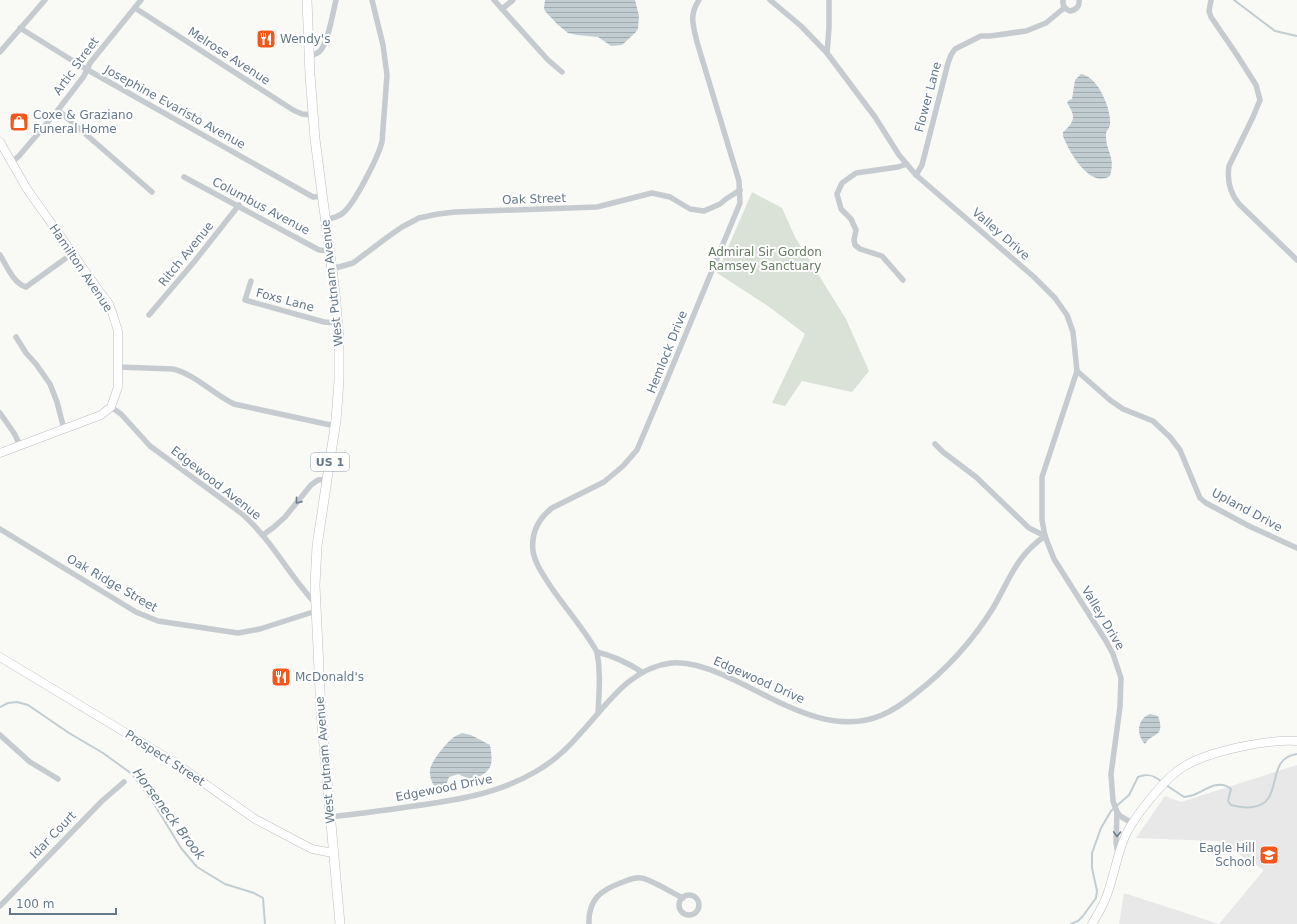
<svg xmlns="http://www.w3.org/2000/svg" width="1297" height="924" font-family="'DejaVu Sans',sans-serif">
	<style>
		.built { fill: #e7e8e7 }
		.green { fill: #dae2d7 }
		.water { fill: url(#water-rules) }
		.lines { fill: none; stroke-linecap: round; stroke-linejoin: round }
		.stream { stroke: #c2cdd2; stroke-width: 2 }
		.secondary-casing { stroke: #bbc0c5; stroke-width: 9 }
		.primary-casing { stroke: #bcc0c4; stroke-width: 10 }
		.street { stroke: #c6cbcf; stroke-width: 5.5 }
		.secondary { stroke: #fff; stroke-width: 8 }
		.primary { stroke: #fff; stroke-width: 9 }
		.oneway { stroke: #6a7c8d }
		.labels { text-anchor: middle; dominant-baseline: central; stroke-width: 4; stroke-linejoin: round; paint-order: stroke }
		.shield { fill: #fff; stroke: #93a0ad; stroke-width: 1 }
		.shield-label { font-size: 11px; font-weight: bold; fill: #65788a }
		.poi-label { font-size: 12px; fill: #65788a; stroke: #fff; text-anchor: start }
		.street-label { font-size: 12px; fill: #65788a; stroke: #fff }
		.park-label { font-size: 12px; fill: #657b61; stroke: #fff }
		.water-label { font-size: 13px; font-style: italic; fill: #617a85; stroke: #fff }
	</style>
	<defs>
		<pattern id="water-rules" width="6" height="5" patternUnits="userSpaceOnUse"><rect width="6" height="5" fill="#c2cdd2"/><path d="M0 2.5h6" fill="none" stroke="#a1abb0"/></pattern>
	</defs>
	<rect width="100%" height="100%" fill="#f9f9f6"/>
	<g class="built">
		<path d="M1297,765V924H1219L1264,870L1218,841L1136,838L1165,796L1181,802Z"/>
		<path d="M1124,893L1219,924H1119Z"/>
	</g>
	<path class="green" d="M752,192L782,208L795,237L846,319L869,371L852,392L802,381L785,406L772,403L805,334L768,306L717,273Z"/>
	<g class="water">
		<path d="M545,0H635L639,16L638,29L635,33L622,45L611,46L598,37L577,35L568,33L557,24L545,11L544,8Z"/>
		<path d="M1081,74C1098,76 1112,110 1110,125C1109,129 1105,132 1106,136C1106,152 1116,157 1110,176C1090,189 1069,152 1063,136V132C1075,122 1076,116 1067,103L1069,100L1072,99L1075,80Z"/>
		<path d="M1150,714L1158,716C1166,738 1152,732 1145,744C1136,735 1137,719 1150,714Z"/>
		<path d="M462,733L471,735L490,745C491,751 493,761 490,767C484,778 468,781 459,774L449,777L445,788L436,790C433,784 429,777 430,770C431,761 447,742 454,737C456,736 460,734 462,733Z"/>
	</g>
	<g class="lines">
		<g class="stream">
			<path d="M1234,0L1275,31L1297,36"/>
			<path d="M0,707L8,703L17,702L28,705L69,733L103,753L132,774L153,802L181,848L197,867L225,884L254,893L263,898L265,924"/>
			<path d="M1166,785L1184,797C1188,796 1192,796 1196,794C1206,789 1220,779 1231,789L1228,801L1231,805C1238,807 1246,808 1253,807C1285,803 1264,758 1297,754"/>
			<path d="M1071,924L1078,921L1083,916L1096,898L1097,891L1092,868V853L1101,828L1111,811L1129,795L1138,777C1147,773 1154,775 1162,782"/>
		</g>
		<defs>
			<g id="secondary">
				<path d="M0,142L27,189L100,292L109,304L113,315L118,331V387L111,407L101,415L0,453"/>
				<path d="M0,657L174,762L255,819L312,849L333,853"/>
				<path d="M1092,924C1098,914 1105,903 1108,892C1114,875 1117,856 1124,839C1132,819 1164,779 1183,767C1209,751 1267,739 1297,741"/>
			</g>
			<path id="primary" d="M307,0L310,75L315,139L335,293L339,339V381L336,420L317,546L315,585L321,712L340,924"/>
		</defs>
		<use href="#secondary" class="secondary-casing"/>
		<use href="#primary" class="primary-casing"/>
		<g class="street">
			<path d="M494,0L548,60L562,72"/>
			<path d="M770,0L801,26L827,53L875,117L899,155L916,175L1034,277L1055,298L1067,315L1073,332L1077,371L1042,477V520L1045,536L1054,559L1106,641L1113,654L1121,678L1120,707L1111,774L1113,801L1117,812L1120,816L1132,823"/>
			<path d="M1063,0C1062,6 1065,9 1070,11C1076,10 1080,6 1079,0"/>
			<path d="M1211,0L1209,11L1211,17L1237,55L1256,85L1260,100L1253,117L1229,166C1227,179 1230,193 1239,204L1297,260"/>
			<path d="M135,8L293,110L302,114L313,115"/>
			<path d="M502,9L513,0"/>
			<path d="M20,28L86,69L313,197L323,196"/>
			<path d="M0,52L45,0"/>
			<path d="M827,53L829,28V0"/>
			<path d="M309,56C313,55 317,54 320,51C328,43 333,12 336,0"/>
			<path d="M58,110L152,192"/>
			<path d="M11,163L19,156L58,110L84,76L90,63L141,0"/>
			<path d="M916,175L922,165L948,63L951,55L955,49L981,36H990L1026,31L1046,23L1064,8"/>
			<path d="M184,177L319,250L330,251"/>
			<path d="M326,220C332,218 338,217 343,213C355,203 378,157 382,142L387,75L383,45L372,0"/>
			<path d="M0,255C7,266 13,283 26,287L73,253"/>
			<path d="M332,269L353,263L389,236L402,227L419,218L438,214L455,212L597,207L652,193L670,197L690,209L704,211L720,204L726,199L740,190"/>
			<path d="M903,280L882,256L860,249L855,245L854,240L856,230L851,219L841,209L837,194L842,183L856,173L898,167L907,164"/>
			<path d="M251,281L245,300L324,322L338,323"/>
			<path d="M149,315L194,262L239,205"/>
			<path d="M16,337L26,353L36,364L50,384L57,402L64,429"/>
			<path d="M118,367L173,369C196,375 213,394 234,404L335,426"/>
			<path d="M1077,371L1110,400L1123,409L1153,421L1170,437L1180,450L1200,498L1206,503L1251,527L1297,548"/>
			<path d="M111,407L121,414L150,446L241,513C271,539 289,575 315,603"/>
			<path d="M0,413L14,433L20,445"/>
			<path d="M935,444L943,452L976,477L1029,528L1045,536"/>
			<path d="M0,529L136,612L158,621L238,633L260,629L316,611"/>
			<path d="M263,535L274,527L285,517L311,485L318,480L328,479"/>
			<path d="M597,652C601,673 599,693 598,713"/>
			<path d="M642,672C628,663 614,656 597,652C584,629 566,609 551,587C544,576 535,564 533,551C531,533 538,519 552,508L604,482L623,466L637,450L668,377L740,203L739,181L697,42C693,25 689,15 699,0"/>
			<path d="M0,735L30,762L58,779"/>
			<path d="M1117,812L1116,843L1118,853"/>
			<path d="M330,817C355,814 381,811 407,807C451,801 496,795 535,772C551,763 566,750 578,736C605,708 628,668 671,663C688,661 705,667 721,674C769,694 828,739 882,715C894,710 905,702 915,694C946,670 972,642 993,608C1010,579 1016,556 1045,536"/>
			<circle cx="689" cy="905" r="10"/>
			<path d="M0,906L102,801L124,782"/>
			<path d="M589,924C588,899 601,890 623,882C629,880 634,877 641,878C651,879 672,893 683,898"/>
		</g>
		<use href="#secondary" class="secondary"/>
		<use href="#primary" class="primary"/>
	</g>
	<defs><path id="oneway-chevron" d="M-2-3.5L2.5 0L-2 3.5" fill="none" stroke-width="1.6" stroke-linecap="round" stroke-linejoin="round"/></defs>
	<g class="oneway">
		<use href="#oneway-chevron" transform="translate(298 501) rotate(129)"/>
		<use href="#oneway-chevron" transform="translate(1117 834) rotate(92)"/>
	</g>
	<defs>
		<symbol id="restaurant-square" viewBox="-11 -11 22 22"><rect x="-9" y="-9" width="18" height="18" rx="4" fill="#f5561a" stroke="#fff"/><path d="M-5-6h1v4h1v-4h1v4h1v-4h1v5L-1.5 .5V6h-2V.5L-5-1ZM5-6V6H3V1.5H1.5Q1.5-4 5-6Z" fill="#fff"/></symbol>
		<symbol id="shop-square" viewBox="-11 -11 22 22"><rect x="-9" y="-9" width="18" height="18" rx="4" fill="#f5561a" stroke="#fff"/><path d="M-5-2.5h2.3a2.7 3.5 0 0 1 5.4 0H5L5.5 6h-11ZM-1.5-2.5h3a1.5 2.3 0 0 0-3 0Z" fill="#fff"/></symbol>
		<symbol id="school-square" viewBox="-11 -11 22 22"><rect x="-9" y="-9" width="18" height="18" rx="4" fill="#f5561a" stroke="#fff"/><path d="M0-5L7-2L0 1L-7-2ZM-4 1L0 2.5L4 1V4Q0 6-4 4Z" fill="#fff"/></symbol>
	</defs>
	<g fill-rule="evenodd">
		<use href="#restaurant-square" x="255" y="28" width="22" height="22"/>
		<use href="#shop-square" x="8" y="111" width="22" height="22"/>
		<use href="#restaurant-square" x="270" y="666" width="22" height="22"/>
		<use href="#school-square" x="1258" y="844" width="22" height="22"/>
	</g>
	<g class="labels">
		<rect class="shield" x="311" y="453" width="38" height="18" rx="3"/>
		<g class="shield-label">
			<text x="330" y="462">US 1</text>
		</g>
		<g class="poi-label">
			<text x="280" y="39">Wendy's</text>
			<text x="33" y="115">Coxe &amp; Graziano<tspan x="33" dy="14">Funeral Home</tspan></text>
			<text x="295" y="677">McDonald's</text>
			<text x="1255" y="848" text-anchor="end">Eagle Hill<tspan x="1255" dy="14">School</tspan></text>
		</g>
		<g class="street-label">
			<text transform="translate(229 56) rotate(33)">Melrose Avenue</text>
			<text transform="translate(76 66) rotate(-54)">Artic Street</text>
			<text transform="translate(928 97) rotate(-75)">Flower Lane</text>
			<text transform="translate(175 107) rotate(29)">Josephine Evaristo Avenue</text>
			<text transform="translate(534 199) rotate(-2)">Oak Street</text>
			<text transform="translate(261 206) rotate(28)">Columbus Avenue</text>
			<text transform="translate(1001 234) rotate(41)">Valley Drive</text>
			<text transform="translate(186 254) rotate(-51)">Ritch Avenue</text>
			<text transform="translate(81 268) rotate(56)">Hamilton Avenue</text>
			<text transform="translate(332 283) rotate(-96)">West Putnam Avenue</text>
			<text transform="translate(285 300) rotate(15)">Foxs Lane</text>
			<text transform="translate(667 352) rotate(-68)">Hemlock Drive</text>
			<text transform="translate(216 483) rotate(38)">Edgewood Avenue</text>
			<text transform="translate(1247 510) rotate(28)">Upland Drive</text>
			<text transform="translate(112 583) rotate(30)">Oak Ridge Street</text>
			<text transform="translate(1103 618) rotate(59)">Valley Drive</text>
			<text transform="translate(759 680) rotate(24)">Edgewood Drive</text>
			<text transform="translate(165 758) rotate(33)">Prospect Street</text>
			<text transform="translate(325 760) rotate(-95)">West Putnam Avenue</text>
			<text transform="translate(444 788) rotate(-11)">Edgewood Drive</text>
			<text transform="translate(53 835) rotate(-46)">Idar Court</text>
		</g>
		<g class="park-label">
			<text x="765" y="252">Admiral Sir Gordon<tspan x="765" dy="14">Ramsey Sanctuary</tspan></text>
		</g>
		<g class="water-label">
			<text transform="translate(169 814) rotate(53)">Horseneck Brook</text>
		</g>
	</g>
	<path d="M10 908v6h106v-6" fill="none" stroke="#65788a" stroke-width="2"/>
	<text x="16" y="908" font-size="12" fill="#65788a" stroke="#ffffff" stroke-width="3" paint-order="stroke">100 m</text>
</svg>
